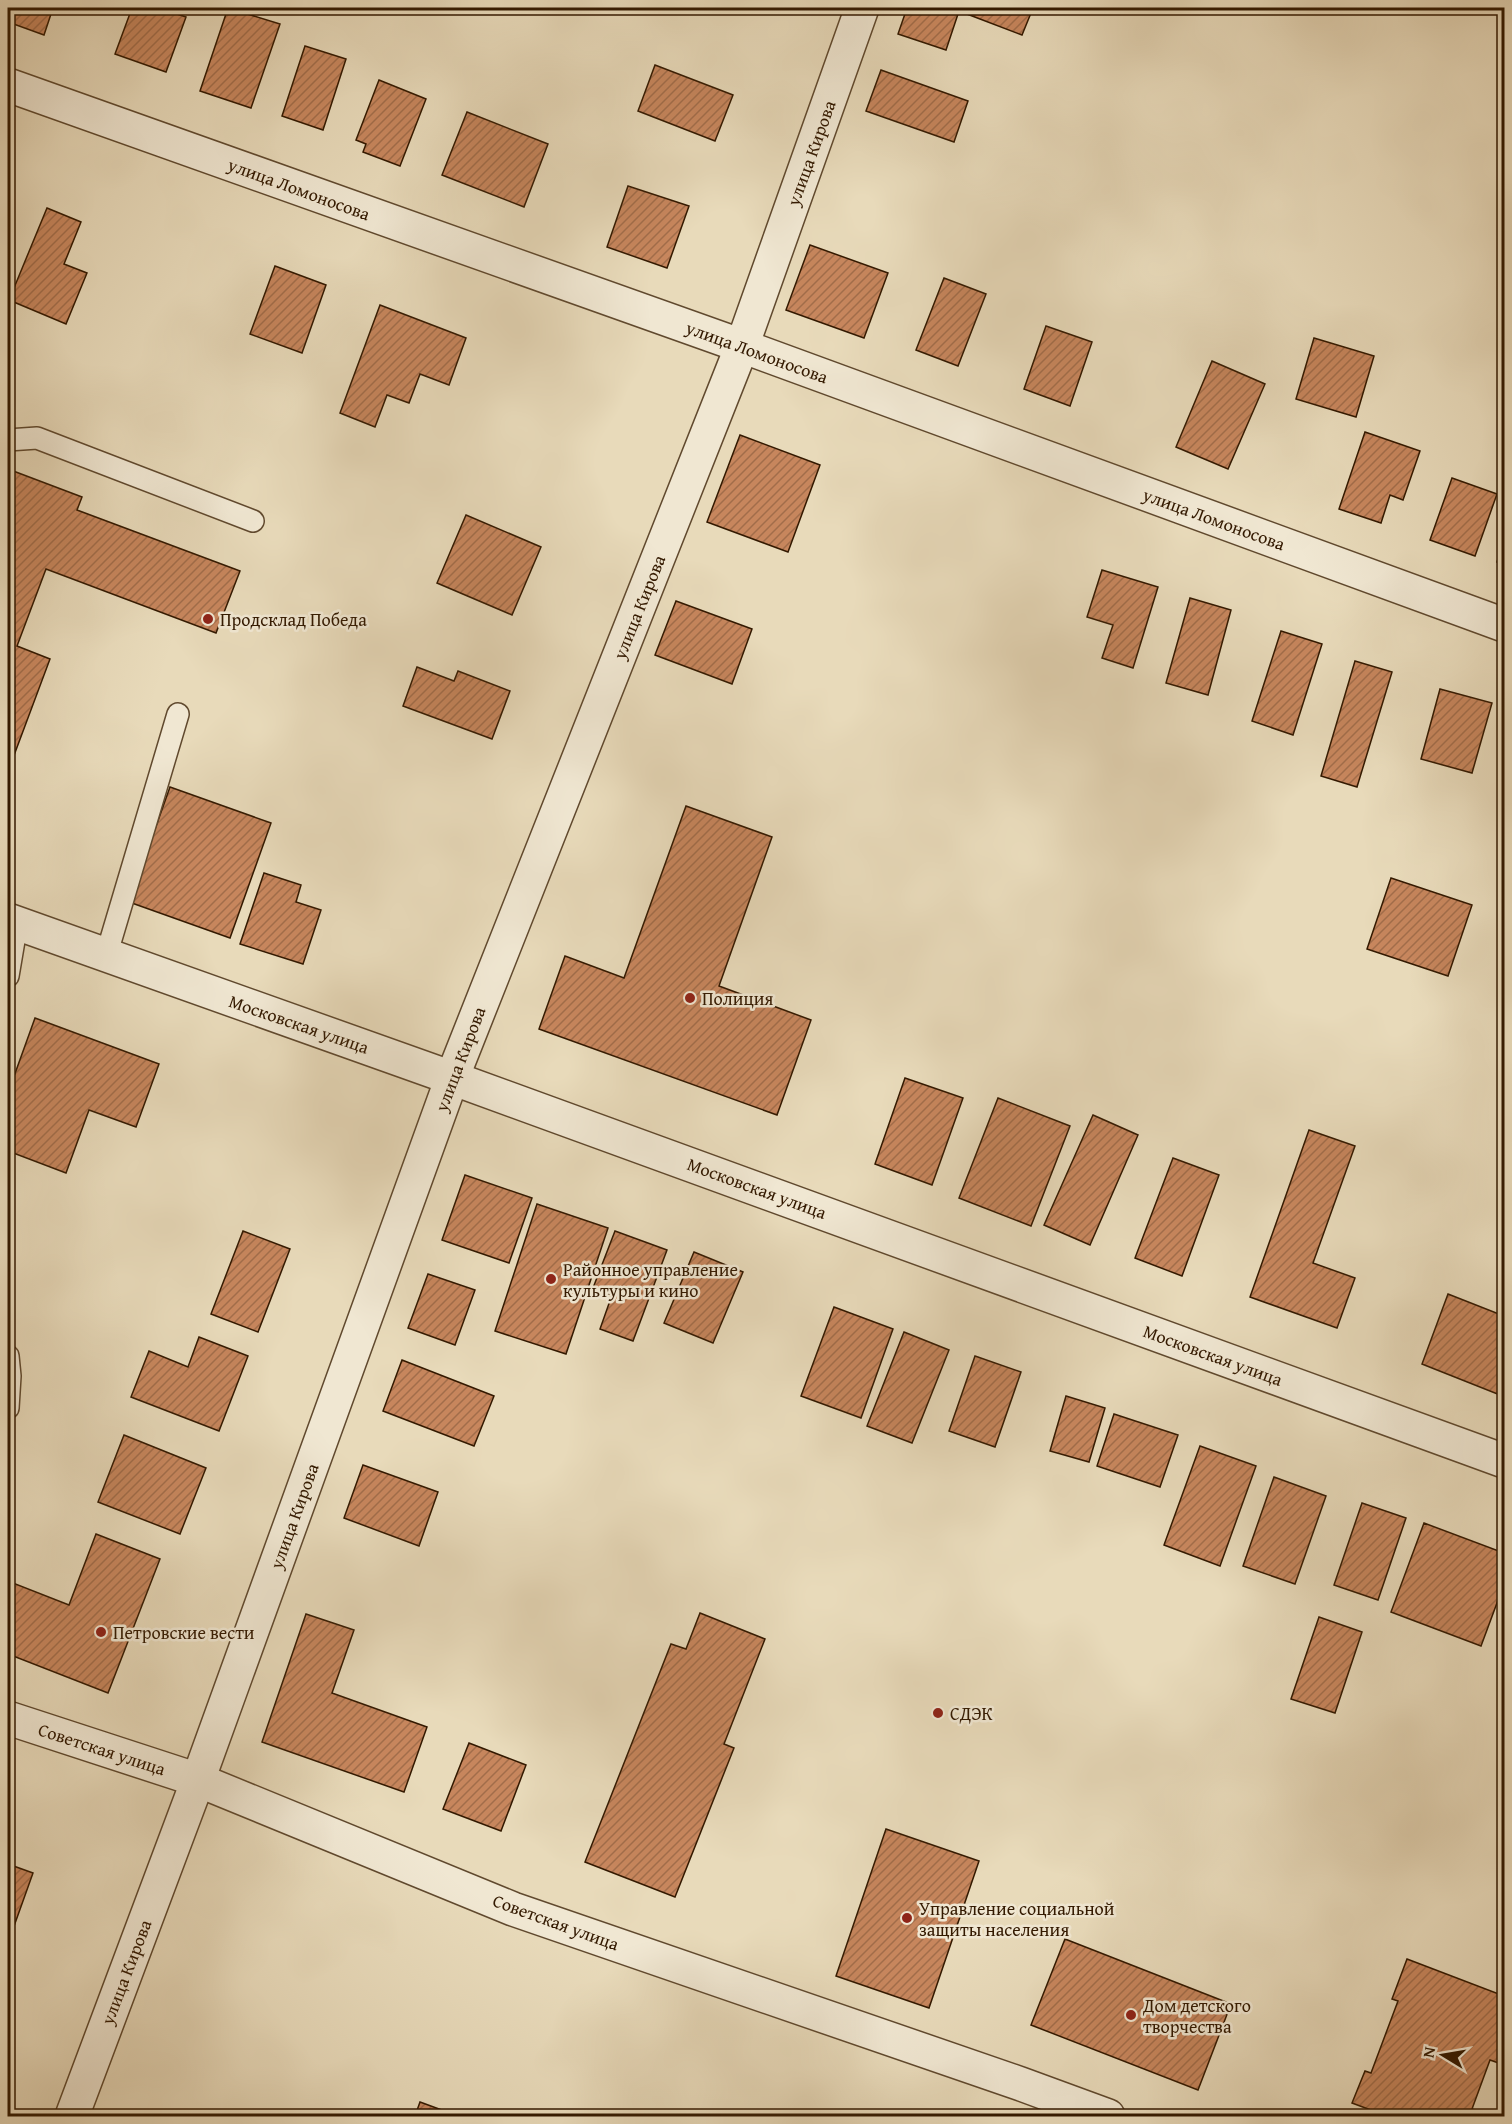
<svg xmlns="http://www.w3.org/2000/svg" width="1512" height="2124" font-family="'Gentium Book Plus',serif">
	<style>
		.building { fill: url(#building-hatch); stroke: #331900; stroke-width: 1.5 }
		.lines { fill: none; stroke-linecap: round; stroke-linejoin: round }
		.service-casing { stroke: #60492e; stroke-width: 24 }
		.minor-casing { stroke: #60492e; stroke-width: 36 }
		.service { stroke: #f0e7d2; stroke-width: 21 }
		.minor { stroke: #f0e7d2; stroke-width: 33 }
		.poi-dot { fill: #8f2418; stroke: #f0e7d2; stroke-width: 2 }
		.labels { text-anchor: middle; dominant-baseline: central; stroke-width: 5; stroke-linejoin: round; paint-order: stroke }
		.street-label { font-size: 18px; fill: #331900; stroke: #f0e7d2 }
		.poi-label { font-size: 18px; fill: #331900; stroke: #f0e7d2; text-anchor: start }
	</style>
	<defs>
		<pattern id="building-hatch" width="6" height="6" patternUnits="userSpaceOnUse" patternTransform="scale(1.5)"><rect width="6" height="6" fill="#c7865d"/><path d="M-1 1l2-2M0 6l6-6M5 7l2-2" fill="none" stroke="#a26d4a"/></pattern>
	</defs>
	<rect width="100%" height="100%" fill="#e8daba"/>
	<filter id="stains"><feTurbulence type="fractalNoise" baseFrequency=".00333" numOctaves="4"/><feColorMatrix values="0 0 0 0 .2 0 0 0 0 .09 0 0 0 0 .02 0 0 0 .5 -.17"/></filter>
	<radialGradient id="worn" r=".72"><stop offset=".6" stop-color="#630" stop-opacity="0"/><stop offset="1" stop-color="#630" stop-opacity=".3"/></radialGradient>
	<g class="building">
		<path d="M8,8H53L44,35L8,22Z"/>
		<path d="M132,8H159L186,17L166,72L115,54Z"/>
		<path d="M228,8L280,24L251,108L200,91Z"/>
		<path d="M742,8H760L758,14Z"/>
		<path d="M907,8H960L946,50L898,34Z"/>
		<path d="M970,8H1033L1022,35L967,14Z"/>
		<path d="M305,46L346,59L323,130L282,116Z"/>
		<path d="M655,65L733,95L715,141L638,111Z"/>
		<path d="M881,70L968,101L954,142L866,111Z"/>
		<path d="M379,80L426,99L400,166L363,152L366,144L356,140Z"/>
		<path d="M467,112L548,144L524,207L442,175Z"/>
		<path d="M628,186L689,206L667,268L607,247Z"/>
		<path d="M47,208L81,222L64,264L87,273L66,324L9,300Z"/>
		<path d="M810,245L888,273L864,338L786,310Z"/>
		<path d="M275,266L326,285L302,353L250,334Z"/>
		<path d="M944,278L986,294L958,366L916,350Z"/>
		<path d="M380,305L466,338L449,385L420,374L409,403L387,395L375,427L340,413Z"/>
		<path d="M1046,326L1092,342L1070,406L1024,389Z"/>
		<path d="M1314,338L1374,356L1356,417L1296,399Z"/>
		<path d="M1212,361L1265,384L1228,469L1176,447Z"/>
		<path d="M1365,432L1420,451L1403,500L1390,495L1381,523L1339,509Z"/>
		<path d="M740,435L820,465L788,552L707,522Z"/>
		<path d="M8,469L82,497L77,510L240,571L216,633L46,569L17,646L50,659L13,758L8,756Z"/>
		<path d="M1452,478L1497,494L1475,556L1430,540Z"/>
		<path d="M466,515L541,547L512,615L437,583Z"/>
		<path d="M1504,539V564L1497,562Z"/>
		<path d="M1102,570L1158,587L1133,668L1102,658L1113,625L1087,617Z"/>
		<path d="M1190,598L1231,610L1208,695L1166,683Z"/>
		<path d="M676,601L752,629L732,684L655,655Z"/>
		<path d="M1281,631L1322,644L1293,735L1252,721Z"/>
		<path d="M1355,661L1392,672L1357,787L1321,776Z"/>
		<path d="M417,667L454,681L458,671L510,691L492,739L403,706Z"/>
		<path d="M1440,689L1492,703L1472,773L1421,759Z"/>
		<path d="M170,787L271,823L230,938L129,902Z"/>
		<path d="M686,806L772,837L719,986L811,1020L777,1115L539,1029L565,956L624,978Z"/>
		<path d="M264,873L301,885L296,902L321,910L303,964L240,944Z"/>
		<path d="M1391,878L1472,905L1448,976L1367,949Z"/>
		<path d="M35,1018L159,1064L136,1127L89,1110L66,1173L8,1151V1093Z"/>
		<path d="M905,1078L963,1098L932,1185L875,1164Z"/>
		<path d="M998,1098L1070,1126L1031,1226L959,1198Z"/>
		<path d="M1093,1115L1138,1135L1090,1245L1044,1225Z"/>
		<path d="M1309,1130L1355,1146L1313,1263L1355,1278L1337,1328L1250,1297Z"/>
		<path d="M1173,1158L1219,1175L1182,1276L1135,1258Z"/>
		<path d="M465,1175L532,1198L509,1263L442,1240Z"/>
		<path d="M537,1204L608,1228L566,1354L495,1331Z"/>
		<path d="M243,1231L290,1249L258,1332L211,1314Z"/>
		<path d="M615,1231L667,1250L633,1341L600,1329L612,1295L593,1288Z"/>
		<path d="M694,1252L743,1272L713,1343L664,1323Z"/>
		<path d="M428,1274L475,1290L455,1345L408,1328Z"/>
		<path d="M1448,1294L1504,1316V1383L1500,1395L1422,1364Z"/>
		<path d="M834,1307L893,1329L861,1418L801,1396Z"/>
		<path d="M904,1332L949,1350L912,1443L867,1426Z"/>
		<path d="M199,1337L248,1356L219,1431L131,1397L149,1351L188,1367Z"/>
		<path d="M975,1356L1021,1372L995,1447L949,1431Z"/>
		<path d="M402,1360L494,1396L474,1446L383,1411Z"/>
		<path d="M1066,1396L1105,1408L1089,1462L1050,1451Z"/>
		<path d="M1114,1414L1178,1435L1160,1487L1097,1466Z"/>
		<path d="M124,1435L206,1468L180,1534L98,1502Z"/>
		<path d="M1200,1446L1256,1466L1220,1566L1164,1545Z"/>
		<path d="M363,1465L438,1492L419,1546L344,1518Z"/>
		<path d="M1274,1477L1326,1496L1295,1584L1243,1566Z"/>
		<path d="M1362,1503L1406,1518L1378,1600L1334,1585Z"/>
		<path d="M1424,1523L1504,1553V1584L1481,1646L1391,1612Z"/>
		<path d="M96,1534L160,1559L108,1693L8,1654V1581L69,1605Z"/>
		<path d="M700,1613L765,1639L724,1744L734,1748L675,1897L585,1862L671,1644L686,1649Z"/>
		<path d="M306,1614L354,1630L332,1693L427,1727L404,1792L262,1742Z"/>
		<path d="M1319,1617L1362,1632L1335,1713L1291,1699Z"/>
		<path d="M469,1743L526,1765L501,1831L443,1809Z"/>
		<path d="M886,1829L979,1861L929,2008L836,1976Z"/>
		<path d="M8,1864L33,1873L8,1943Z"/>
		<path d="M1065,1939L1231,2004L1198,2090L1031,2025Z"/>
		<path d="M1407,1959L1504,1996V2065L1490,2060L1472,2109L1478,2111L1476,2116H1387L1352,2103L1365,2071L1371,2073L1398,2001L1392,1999Z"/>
		<path d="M420,2102L458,2116H415Z"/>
	</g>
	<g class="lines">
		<defs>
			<g id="service">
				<path d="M8,440L37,438L253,521"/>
				<path d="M106,956L178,714"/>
				<path d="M8,976L17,923"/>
				<path d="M8,1356L10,1376L8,1408"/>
			</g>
			<g id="minor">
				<path d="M8,85L742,346L1504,625"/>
				<path d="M8,920L452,1078L1504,1461"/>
				<path d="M8,1718L198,1780L513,1909L1021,2084L1108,2116"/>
				<path d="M72,2116L198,1780L452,1078L742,346L862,8"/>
			</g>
		</defs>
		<use href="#service" class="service-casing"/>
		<use href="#minor" class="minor-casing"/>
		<use href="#service" class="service"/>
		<use href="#minor" class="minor"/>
	</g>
	<g class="poi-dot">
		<circle cx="208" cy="619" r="6"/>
		<circle cx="690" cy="998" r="6"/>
		<circle cx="551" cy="1279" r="6"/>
		<circle cx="101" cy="1632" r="6"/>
		<circle cx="938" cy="1713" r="6"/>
		<circle cx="907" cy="1918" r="6"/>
		<circle cx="1131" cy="2015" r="6"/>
	</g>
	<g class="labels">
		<g class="street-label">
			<text transform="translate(811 153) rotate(-70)">улица Кирова</text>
			<text transform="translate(299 189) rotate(20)">улица Ломоносова</text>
			<text transform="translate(757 352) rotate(20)">улица Ломоносова</text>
			<text transform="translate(1214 519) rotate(20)">улица Ломоносова</text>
			<text transform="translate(639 607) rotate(-68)">улица Кирова</text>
			<text transform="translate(299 1024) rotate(19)">Московская улица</text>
			<text transform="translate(460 1059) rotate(-69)">улица Кирова</text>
			<text transform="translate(757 1188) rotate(20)">Московская улица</text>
			<text transform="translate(1213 1355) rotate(20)">Московская улица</text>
			<text transform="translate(294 1516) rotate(-70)">улица Кирова</text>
			<text transform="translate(102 1749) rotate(18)">Советская улица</text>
			<text transform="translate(556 1922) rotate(20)">Советская улица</text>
			<text transform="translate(126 1972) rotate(-69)">улица Кирова</text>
		</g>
		<g class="poi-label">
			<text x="220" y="619">Продсклад Победа</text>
			<text x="702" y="998">Полиция</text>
			<text x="563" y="1269">Районное управление<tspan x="563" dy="21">культуры и кино</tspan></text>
			<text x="113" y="1632">Петровские вести</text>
			<text x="950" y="1713">СДЭК</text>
			<text x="919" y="1908">Управление социальной<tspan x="919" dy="21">защиты населения</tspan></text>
			<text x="1143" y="2005">Дом детского<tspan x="1143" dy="21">творчества</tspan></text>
		</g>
	</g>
	<rect width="1512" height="2124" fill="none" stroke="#e8daba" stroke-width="30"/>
	<rect x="9" y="9" width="1494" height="2106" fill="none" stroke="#331900" stroke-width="3"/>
	<rect x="15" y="15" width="1482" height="2094" fill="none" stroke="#331900" stroke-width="1.5"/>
	<g transform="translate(1443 2055) rotate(281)" stroke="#f0e7d2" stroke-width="4.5" paint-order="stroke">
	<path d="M0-4.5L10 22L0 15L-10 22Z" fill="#331900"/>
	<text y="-9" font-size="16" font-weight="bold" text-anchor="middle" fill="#331900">N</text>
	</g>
	<rect width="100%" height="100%" filter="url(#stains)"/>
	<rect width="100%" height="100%" fill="url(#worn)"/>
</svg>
